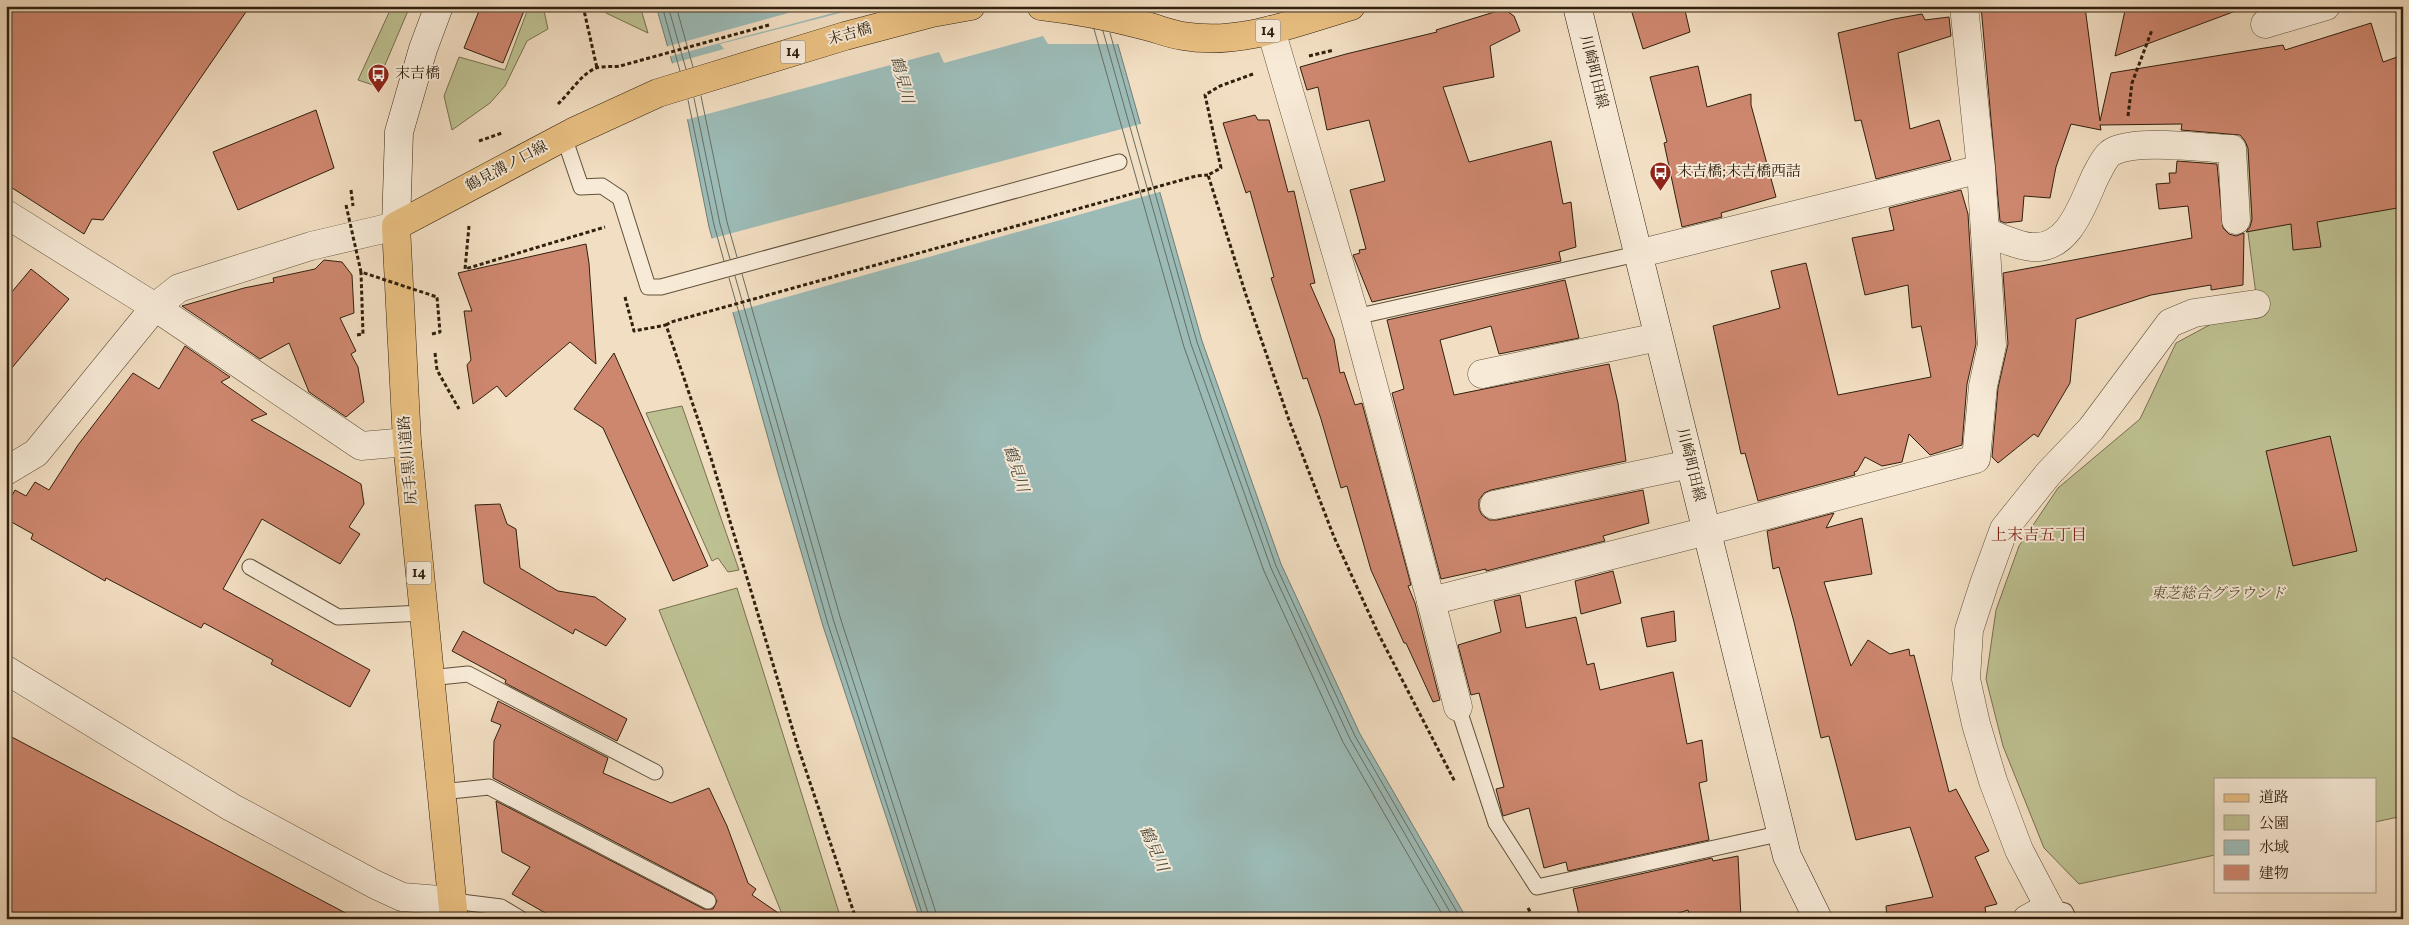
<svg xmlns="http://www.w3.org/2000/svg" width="2409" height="925" font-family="Vollkorn,'Noto Serif JP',serif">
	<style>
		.green { fill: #bdc091; stroke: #76704f }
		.water { fill: #9cbbb7; stroke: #717d73 }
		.pier { fill: #f2dec2 }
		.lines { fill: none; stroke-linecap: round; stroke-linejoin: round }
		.shore { stroke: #666e62; stroke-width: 1 }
		.building { fill: #ce876f; stroke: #30200d }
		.service-casing { stroke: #60503a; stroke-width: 17 }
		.minor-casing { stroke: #60503a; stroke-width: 29 }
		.tertiary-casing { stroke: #60503a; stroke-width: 29 }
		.secondary-casing { stroke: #30200d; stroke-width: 29 }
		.primary-casing { stroke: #30200d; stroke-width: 29 }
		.path { stroke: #30200d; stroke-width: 3; stroke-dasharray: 4 2.5; stroke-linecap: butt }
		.service { stroke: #f7ead7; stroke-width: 15 }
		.minor { stroke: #f7ead7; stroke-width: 28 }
		.tertiary { stroke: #f7ead7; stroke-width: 28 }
		.secondary { stroke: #f7ead7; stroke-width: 28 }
		.primary { stroke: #e9bf81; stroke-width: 28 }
		.path-bridge { stroke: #30200d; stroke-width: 3; stroke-dasharray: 4 2.5; stroke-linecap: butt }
		.labels { text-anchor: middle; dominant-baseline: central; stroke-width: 4; stroke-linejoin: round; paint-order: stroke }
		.shield { fill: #f7ead7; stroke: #6c5d4a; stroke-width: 1 }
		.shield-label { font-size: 14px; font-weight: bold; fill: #30200d }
		.street-label { font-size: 15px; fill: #30200d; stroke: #f7ead7 }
		.poi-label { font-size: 15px; fill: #30200d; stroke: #f7ead7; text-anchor: start }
		.park-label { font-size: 15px; font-style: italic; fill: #5a5035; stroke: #f7ead7 }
		.water-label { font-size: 16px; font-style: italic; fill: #504e40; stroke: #f7ead7 }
		.neighbourhood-label { font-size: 16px; fill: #7a1f14; stroke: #f7ead7 }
	</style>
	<rect width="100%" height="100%" fill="#f2dec2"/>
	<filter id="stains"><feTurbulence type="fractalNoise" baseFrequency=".004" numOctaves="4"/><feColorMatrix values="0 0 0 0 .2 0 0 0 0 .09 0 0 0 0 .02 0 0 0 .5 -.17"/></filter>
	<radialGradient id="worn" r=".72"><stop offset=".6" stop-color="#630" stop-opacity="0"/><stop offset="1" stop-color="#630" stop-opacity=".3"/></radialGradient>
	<g class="green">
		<path d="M392,6H410L376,86L358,80Z"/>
		<path d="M529,6H543L548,29L527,41L505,86L490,103L452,130L444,96L459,57L505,70Z"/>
		<path d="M604,6H640L648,33L606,13Z"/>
		<path d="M2403,112V816L2375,822V779H2215V855L2079,884L2044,848L2003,746L1986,679L1996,610L2019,546L2058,488L2140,419L2176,343L2215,322L2259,318L2237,147L2378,123Z"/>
		<path d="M682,406L739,570L728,572L718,558L712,561L646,413Z"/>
		<path d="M737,588L841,919H784L659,610Z"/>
	</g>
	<path class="water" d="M656,6H1107L1202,341L1281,564L1360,734L1467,919H920L823,626L777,470L709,227L685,107Z"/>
	<g class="pier">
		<path d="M814,6H859L668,57L665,47Z"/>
		<path d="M867,6H1110L1121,44H1048L1043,36L944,63L939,52L685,120L670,64L724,49L720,44Z"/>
		<path d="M1144,123L1163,191L730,313L710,239Z"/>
	</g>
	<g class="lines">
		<g class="shore">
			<path d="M662,6L680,71"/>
			<path d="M668,6L686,69"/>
			<path d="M676,6L693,67"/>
			<path d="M1094,29L1184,347L1264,571L1343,742L1445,919"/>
			<path d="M1103,31L1191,344L1271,568L1350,739L1454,919"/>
			<path d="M1110,33L1197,342L1276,566L1355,736L1461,919"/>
			<path d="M701,96L727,222L737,257"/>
			<path d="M694,98L720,224L730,259"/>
			<path d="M688,100L714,225L724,261"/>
			<path d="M742,274L841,620L938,919"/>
			<path d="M735,276L834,622L930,919"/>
			<path d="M729,278L828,624L924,919"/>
		</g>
	</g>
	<g class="building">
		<path d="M6,6H250L103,220L92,219L84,234L6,184Z"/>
		<path d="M481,6H526L503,63L464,48Z"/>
		<path d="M1630,6H1684L1690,32L1643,49Z"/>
		<path d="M1981,6L2085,7L2100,121L2111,73L2283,45L2285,50L2371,23L2383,62L2403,55V207L2317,222L2321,247L2293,250L2291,224L2246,232L2250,227L2252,219L2248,148L2245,141L2240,135L2181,130L2182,124L2100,125L2101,130L2071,124L2056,167L2050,198L2024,196L2022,221L2005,223L2000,221Z"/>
		<path d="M2126,6H2241V9L2115,56Z"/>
		<path d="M1504,9L1514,16L1520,31L1490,46L1494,77L1443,87L1469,162L1551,141L1563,204L1571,202L1576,247L1559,252L1561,261L1372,302L1353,255L1360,253L1359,250L1366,249L1350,190L1385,181L1369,120L1327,130L1318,87L1307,90L1300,67L1346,54L1437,32L1436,30Z"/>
		<path d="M1922,14L1925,20L1949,17L1951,36L1898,53L1910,129L1939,120L1951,160L1876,179L1861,120L1855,121L1838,33L1894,19Z"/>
		<path d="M1698,66L1707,107L1751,94V105L1776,197L1721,213L1722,217L1682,227L1664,143L1667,142L1650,77Z"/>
		<path d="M316,110L334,168L238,210L213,152Z"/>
		<path d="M1255,115L1258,120H1269L1288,192L1294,191L1315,283L1310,284L1334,339L1340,373L1344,372L1355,405L1362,403L1411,585L1408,586L1415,603L1440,700L1433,702L1406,643H1404L1371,570L1347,486L1341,488L1321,419L1307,378L1303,379L1271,278L1274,277L1250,191L1246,193L1223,123Z"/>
		<path d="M2177,161L2217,164L2223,228L2229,234L2236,236L2244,233L2243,285L2211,290V285L2151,295L2076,319L2070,383L2038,437L2034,434L1998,463L1992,457L1998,388L2008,344L2003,273L2192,238L2188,206L2159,209L2156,184L2170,183L2169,173H2176Z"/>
		<path d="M1961,190L1968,214L1976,344L1967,384L1962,445L1930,455L1909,434L1902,462L1882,466L1865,457L1857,471L1854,472L1855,475L1758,501L1745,453L1741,454L1713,326L1780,308L1771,271L1806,263L1838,395L1931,377L1921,326L1912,328L1908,285L1865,295L1852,238L1894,230L1889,208Z"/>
		<path d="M586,244L589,263L596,364L570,342L506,397L497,386L473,404L467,365L471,360L464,311H472L458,273Z"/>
		<path d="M324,260L342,262L352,275L354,313L340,318L356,351L351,354L358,367L364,402L346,417L309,392L289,343L260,359L182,306L244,288L274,282L273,278L315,269Z"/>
		<path d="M31,269L69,299L6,375V299Z"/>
		<path d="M1565,280L1579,338L1499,354L1491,326L1440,340L1454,395L1609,364L1618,403L1626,461L1491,490L1484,493L1479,500V509L1482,515L1489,520H1497L1643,490L1649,523L1603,536L1605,541L1486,571V569L1441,579L1392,393L1404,389L1387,320Z"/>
		<path d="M185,346L230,377L221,382L267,414L251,420L361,484L364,504L349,527L360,534L340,564L262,519L223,589L370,670L350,707L271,664L273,660L204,623L201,628L106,578L105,581L31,539L33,534L6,519V506L15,490L26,496L35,482L49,490L78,445L133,373L159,389Z"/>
		<path d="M614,353L708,566L673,581L603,428L574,409Z"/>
		<path d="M2330,436L2357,551L2293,566L2266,451Z"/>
		<path d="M500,504L507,524L516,529L520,568L558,591L595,597L626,619L606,646L575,629L573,634L484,583L475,505Z"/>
		<path d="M1834,513L1826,528L1862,518L1872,574L1824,582L1851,666L1868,640L1890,654L1909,649L1910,656L1914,655L1949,792L1956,789L1989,851L1975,857L1997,904L1985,907L1986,914L1963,919H1887L1886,906L1933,897L1910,827L1856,840L1829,736L1821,738L1794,622L1779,567L1773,569L1767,531Z"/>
		<path d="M1613,571L1621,603L1581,614L1575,581Z"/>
		<path d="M1520,595L1526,628L1576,617L1587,665L1594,663L1600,690L1673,672L1687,744L1702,740L1707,781L1699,783L1709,840L1568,871L1566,862L1544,868L1529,808L1503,816L1496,789L1504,787L1479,693L1471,695L1458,645L1501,632L1494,601Z"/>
		<path d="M1674,611L1676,641L1647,647L1641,618Z"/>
		<path d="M463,631L627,719L617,741L505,683L506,680L452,651Z"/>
		<path d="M498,701L608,758L603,773L671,803L709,788L727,826L748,883L756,889L752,895L787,919H556L512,894L530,867L502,852L496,801L704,909H713L717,901L712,893L493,778L494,741L501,725L491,721Z"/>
		<path d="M6,734L357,919H6Z"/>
		<path d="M1738,856L1741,919H1691L1688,910L1660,919H1580L1573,889L1712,858L1713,861Z"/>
	</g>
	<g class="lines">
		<defs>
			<g id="service">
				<path d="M564,137L581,187L602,186L620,198L648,287H661L1119,162"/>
				<path d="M1355,317L1637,254"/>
				<path d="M250,567L338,617L423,613"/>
				<path d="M429,678L468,674L655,772"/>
				<path d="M1458,707L1496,823L1537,887L1783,833"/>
				<path d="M441,792L489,787L708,901"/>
				<path d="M453,901L501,907L521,919"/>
				<path d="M2049,907L2065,911L2069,919"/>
			</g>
			<g id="minor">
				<path d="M2265,24L2326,6"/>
				<path d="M1271,30L1355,317L1431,601L1458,707"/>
				<path d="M1985,232C2000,237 2017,246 2032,247C2070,250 2083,202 2096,175C2100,168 2106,154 2114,151C2140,139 2202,148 2232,149L2236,220"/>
				<path d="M1637,254L1981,169"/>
				<path d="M155,307L361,446L407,442"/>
				<path d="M1482,374L1658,337"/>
				<path d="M1494,505L1690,464"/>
				<path d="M1431,601L1707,531L1976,459L1983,386L1992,345L1981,169L1964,6"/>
				<path d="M6,670L231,807L374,884L402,897L453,901"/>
				<path d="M2027,919L2049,907"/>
			</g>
			<g id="tertiary">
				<path d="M6,214L155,307"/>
				<path d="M6,471L36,453L155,307L179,288L311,246L396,226"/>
				<path d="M2049,907L2019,850L1993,781L1976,724L1966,679L1969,630L1984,584L2004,529L2049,473L2091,429L2170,323L2194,313L2256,304"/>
			</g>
			<g id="secondary">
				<path d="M1577,6L1787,856L1818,919"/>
				<path d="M396,226L399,132L423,49L439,6"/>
			</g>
			<g id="primary">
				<path d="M1041,6C1075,10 1109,16 1142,25C1156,28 1169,34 1183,36C1240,46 1297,22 1351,6"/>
				<path d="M454,919L407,442L396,226L573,132L658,93L845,36L932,13L971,6"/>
			</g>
		</defs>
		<use href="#service" class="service-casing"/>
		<use href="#minor" class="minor-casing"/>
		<use href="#tertiary" class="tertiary-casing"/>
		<use href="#secondary" class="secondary-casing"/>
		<use href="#primary" class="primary-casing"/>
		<g class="path">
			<path d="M583,6L597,68"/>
			<path d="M1309,56L1334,50"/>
			<path d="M1253,74L1220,86L1205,95L1221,168L1208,175L1246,295L1289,420L1334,537L1378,633L1455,782"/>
			<path d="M558,104C570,93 581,74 596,68C602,66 613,67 620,66L769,25"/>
			<path d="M2128,116L2132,83L2152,30"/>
			<path d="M479,141L502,133"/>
			<path d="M351,190L353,206"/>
			<path d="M469,226L465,269L605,227"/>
			<path d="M625,297L634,331L666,325L711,458L797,744L856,919"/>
			<path d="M666,325L671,322L1196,176L1208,175"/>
			<path d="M432,334L440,332L437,297"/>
			<path d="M357,335L363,334L361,272"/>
			<path d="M435,353L437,370L459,409"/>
			<path d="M1528,908L1534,919"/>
		</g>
		<use href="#service" class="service"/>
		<use href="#minor" class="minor"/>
		<use href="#tertiary" class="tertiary"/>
		<use href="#secondary" class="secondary"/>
		<use href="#primary" class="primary"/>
		<path class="path-bridge" d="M346,205L361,272L437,297"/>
	</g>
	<defs>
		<symbol id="bus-pin" viewBox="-11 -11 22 30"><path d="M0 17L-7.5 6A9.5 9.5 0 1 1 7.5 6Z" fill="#8f2418" stroke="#f7ead7"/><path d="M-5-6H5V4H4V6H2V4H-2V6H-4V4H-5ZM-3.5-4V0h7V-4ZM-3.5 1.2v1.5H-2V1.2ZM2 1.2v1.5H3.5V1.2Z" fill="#fff"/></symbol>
	</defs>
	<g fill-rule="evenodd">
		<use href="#bus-pin" x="366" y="62" width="25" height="34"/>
		<use href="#bus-pin" x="1648" y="160" width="25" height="34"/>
	</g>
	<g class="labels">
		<g class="shield">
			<rect x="1255.5" y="19.5" width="25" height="23" rx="4"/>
			<rect x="780.5" y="40.5" width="25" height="23" rx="4"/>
			<rect x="406.5" y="561.5" width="25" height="23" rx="4"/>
		</g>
		<g class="shield-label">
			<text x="1268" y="31">14</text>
			<text x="793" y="52">14</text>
			<text x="419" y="573">14</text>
		</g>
		<g class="street-label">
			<text transform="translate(850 35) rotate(-16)">末吉橋</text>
			<text transform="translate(1593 72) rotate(76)">川崎町田線</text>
			<text transform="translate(507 167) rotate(-28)">鶴見溝ノ口線</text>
			<text transform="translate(409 460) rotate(-95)">尻手黒川道路</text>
			<text transform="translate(1690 465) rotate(76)">川崎町田線</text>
		</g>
		<g class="poi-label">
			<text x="395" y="74">末吉橋</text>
			<text x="1677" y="172">末吉橋;末吉橋西詰</text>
		</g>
		<g class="park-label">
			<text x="2218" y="594">東芝総合グラウンド</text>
		</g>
		<g class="water-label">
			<text transform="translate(901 80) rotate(75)">鶴見川</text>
			<text transform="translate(1015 469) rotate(72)">鶴見川</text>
			<text transform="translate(1153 849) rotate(66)">鶴見川</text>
		</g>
		<g class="neighbourhood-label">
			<text x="2039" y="536">上末吉五丁目</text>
		</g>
	</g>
	<rect width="2409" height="925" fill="none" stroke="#f2dec2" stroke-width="25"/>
	<rect x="8" y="8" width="2394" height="910" fill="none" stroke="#30200d" stroke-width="2.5"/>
	<rect x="12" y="12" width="2384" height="900" fill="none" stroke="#30200d"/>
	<rect x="2214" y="778" width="162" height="115" fill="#f7ead7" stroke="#a79986"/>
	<rect x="2224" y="794" width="25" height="8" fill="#e9bf81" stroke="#a79986"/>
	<text x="2259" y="802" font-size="15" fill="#30200d">道路</text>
	<rect x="2224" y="815" width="25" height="15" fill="#bdc091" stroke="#a79986"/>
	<text x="2259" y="828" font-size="15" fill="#30200d">公園</text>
	<rect x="2224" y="840" width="25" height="15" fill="#9cbbb7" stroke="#a79986"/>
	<text x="2259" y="852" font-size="15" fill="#30200d">水域</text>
	<rect x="2224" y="865" width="25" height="15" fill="#ce876f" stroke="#a79986"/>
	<text x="2259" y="878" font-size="15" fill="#30200d">建物</text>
	<rect width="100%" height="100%" filter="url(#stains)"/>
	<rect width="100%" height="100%" fill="url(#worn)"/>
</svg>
